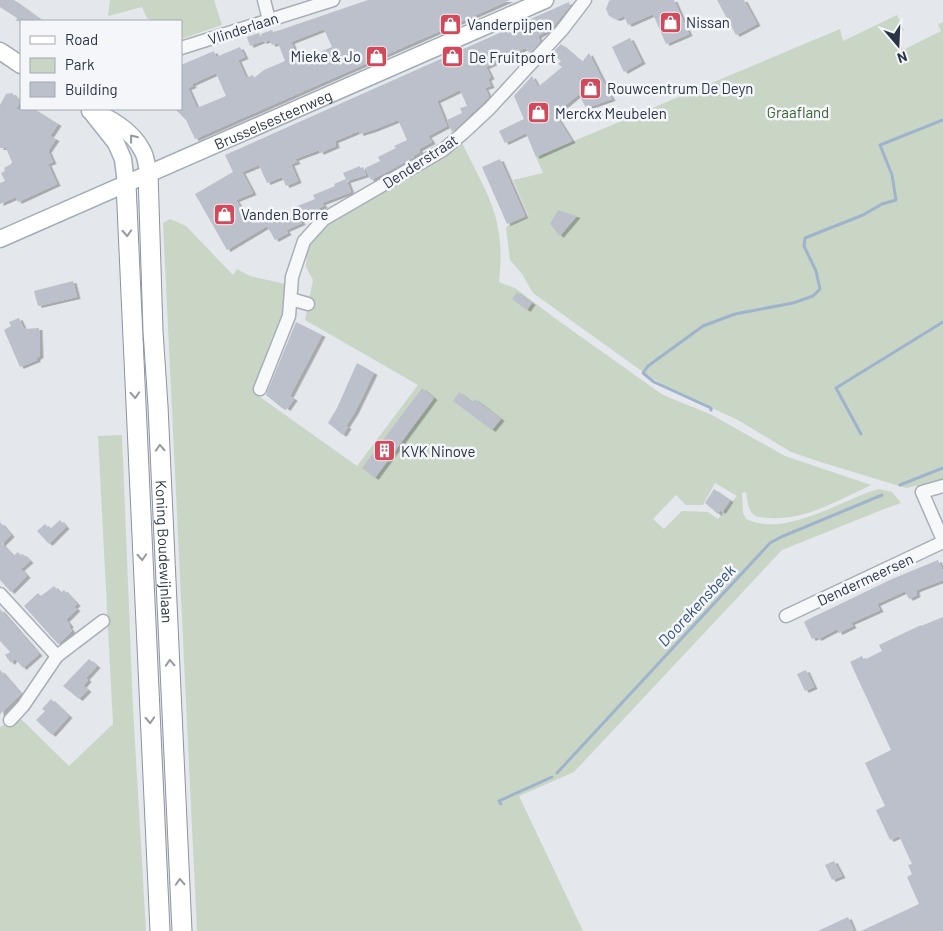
<svg xmlns="http://www.w3.org/2000/svg" width="943" height="931" font-family="Barlow,sans-serif">
	<style>
		.green { fill: #c9d6c5; fill-rule: evenodd }
		.lines { fill: none; stroke-linecap: round; stroke-linejoin: round }
		.stream { stroke: #9fb4cc; stroke-width: 3 }
		.building { fill: #bbc0ca; fill-rule: evenodd; filter: url(#shadow) }
		.minor-casing { stroke: #a9aeb7; stroke-width: 15 }
		.major-casing { stroke: #a3abb8; stroke-width: 19 }
		.highway-casing { stroke: #8b94a3; stroke-width: 21 }
		.minor { stroke: #f7f8fa; stroke-width: 12 }
		.major { stroke: #fff; stroke-width: 16 }
		.highway { stroke: #fff; stroke-width: 19 }
		.oneway { stroke: #959aa2 }
		.labels { text-anchor: middle; dominant-baseline: central; stroke-width: 5; stroke-linejoin: round; paint-order: stroke }
		.poi-label { font-size: 15px; fill: #2b3445; stroke: #f4f6f9; text-anchor: start }
		.street-label { font-size: 15px; fill: #2b3445; stroke: #f4f6f9 }
		.park-label { font-size: 15px; fill: #3f6138; stroke: #f4f6f9 }
		.water-label { font-size: 16px; font-style: italic; fill: #34527a; stroke: #f4f6f9 }
	</style>
	<defs>
		<filter id="shadow"><feDropShadow dx="3.5" dy="2" stdDeviation="0" flood-color="#0004"/></filter>
	</defs>
	<rect width="100%" height="100%" fill="#e4e7ec"/>
	<g class="green">
		<path d="M110,0H214L222,25L181,39V21H152L147,18L142,7L108,16Z"/>
		<path d="M897,15L904,30L896,33L903,50L941,31L938,25L943,22V480L906,488L817,461L791,452L738,420L666,387L643,372L533,293L522,274L510,260L506,228L507,226L529,217L513,180L543,173L536,157L840,29L843,41Z"/>
		<path d="M462,143C472,164 484,184 492,206C501,230 502,257 499,282L515,288L556,319L663,395L710,414L785,456L871,485C839,500 804,521 768,518C763,517 756,518 753,514C748,510 747,499 746,492L742,493L743,513L746,519C787,538 840,500 879,489L892,492L901,503L884,509L782,550L574,772L519,796L583,931H197L163,223L170,219L186,226L233,275L237,269L250,276L290,285L284,313L271,340L253,392L357,466L418,385L305,320L313,280L306,267L307,251L311,239L319,229ZM715,483L737,496L718,519L708,512L682,511L664,529L653,519L676,495L686,505H703Z"/>
		<path d="M122,435L133,708L146,931H0V727L18,716L69,766L113,724L98,436Z"/>
	</g>
	<g class="lines">
		<g class="stream">
			<path d="M711,410V408L654,382L643,373L648,366L703,326L735,314L793,303L813,296L820,289L816,271L804,246L805,238L863,215L882,204L896,200L892,175L880,145L943,120"/>
			<path d="M861,434L836,388L943,322"/>
			<path d="M900,485L943,468"/>
			<path d="M557,773L770,543L781,537L882,495"/>
			<path d="M501,804L499,801L552,777"/>
		</g>
	</g>
	<g class="building">
		<path d="M0,0H14L43,21H16L17,18L0,7Z"/>
		<path d="M368,0H510L195,139L186,120L175,109H181V65L214,51L216,57L240,47L245,57L238,60L246,78L253,75L254,78L264,70L285,61L278,43L272,45L270,40L263,42L261,34L272,30L273,32L280,30ZM324,29L332,47L317,53L316,52L298,58L291,42ZM216,73L226,96L197,108L188,88L193,86L192,84Z"/>
		<path d="M611,0H674L689,34L666,44L653,14L628,25L624,16L617,19L609,16L606,9L609,1Z"/>
		<path d="M717,0H744L757,24L736,35Z"/>
		<path d="M569,2L570,6L552,28L538,36L540,42L530,53L525,48L486,67L491,77L488,79L491,86L485,88L489,97L452,132L447,120L462,113L460,108L467,106L460,90L437,101L447,126L428,136L432,142L419,149L420,152L413,156L414,157L385,173L371,180L365,168L380,161L378,157L396,148L394,146L407,140L398,120L373,130L360,134L359,131L335,141L336,146L320,153L319,150L295,159L297,162L291,164L298,181L286,186L282,177L267,183L259,165L242,172L253,193L236,200L249,222L273,209L282,221L298,214L302,223L286,230L288,233L275,240L267,226L227,250L195,194L233,172L225,155Z"/>
		<path d="M259,33L262,41L250,46L247,37Z"/>
		<path d="M630,38L642,62L624,72L612,47Z"/>
		<path d="M561,44L582,62L589,53L612,99L586,108L579,94L555,114L572,141L536,157L526,133L505,143L499,131L524,119L514,96L532,76L538,87L562,67L558,64L561,61L552,53Z"/>
		<path d="M12,93L20,102L16,109H34L58,124L50,136L56,139L48,151L53,162L48,164L57,184L18,202L16,197L0,204V183L5,181L1,173L5,171L4,168L11,164L12,162L6,148H0V105L6,94Z"/>
		<path d="M500,159L525,216L507,224L482,167Z"/>
		<path d="M360,166V168L363,167L366,175L347,181L351,192L322,203L324,206L300,217L295,207L315,199L313,195L335,186L334,184L346,179L343,173Z"/>
		<path d="M558,210L577,216L560,236L550,224Z"/>
		<path d="M73,281L77,297L38,306L34,291Z"/>
		<path d="M517,292L532,303L527,310L512,299Z"/>
		<path d="M19,318L24,329L39,328L40,356L37,358V360L20,367L4,330L11,326L9,322Z"/>
		<path d="M296,322L322,335L290,396L294,399L287,409L283,406L282,408L266,395Z"/>
		<path d="M357,363L374,373L355,412L346,426L348,427L343,435L328,423L337,408Z"/>
		<path d="M422,388L434,398L375,478L362,468Z"/>
		<path d="M459,392L472,402L475,399L501,419L492,430L453,401Z"/>
		<path d="M714,489L730,500L722,512L720,510L718,514L705,503Z"/>
		<path d="M60,520L66,527L49,544L37,531L45,524L50,529Z"/>
		<path d="M0,522L11,535L2,544L13,556L18,552L21,556L23,554L30,561L21,569L27,576L11,592L0,580Z"/>
		<path d="M938,560L943,571V580L917,590L916,591L917,595L909,599L905,591L877,604L880,610L851,623L853,626L839,633L837,629L818,639L817,637L812,639L804,622L809,619L892,579Z"/>
		<path d="M54,586L60,593L64,590L77,604L74,607L77,609L66,620L70,625L69,627L72,631L58,644L24,606L38,593L41,596Z"/>
		<path d="M0,609L39,654L23,668L15,659L11,663L5,655L10,652L0,641Z"/>
		<path d="M943,617V931H861L919,904L907,877L912,874L908,865L912,864L899,836L890,840L876,810L885,806L865,763L891,750L850,662L862,656L864,660L882,651L879,645L921,625V626Z"/>
		<path d="M89,659L97,666L86,678L88,680L83,686L88,690L79,699L63,686Z"/>
		<path d="M0,670L21,694L0,714Z"/>
		<path d="M806,670L814,687L805,691L797,674Z"/>
		<path d="M51,699L69,716L52,735L36,720L45,711L42,709Z"/>
		<path d="M834,861L842,876L832,880L825,865Z"/>
		<path d="M848,917L854,931H818Z"/>
	</g>
	<g class="lines">
		<defs>
			<g id="minor">
				<path d="M264,0L269,20"/>
				<path d="M181,48L333,0"/>
				<path d="M291,299L308,304"/>
				<path d="M260,389L289,316L292,277L304,241L324,219L443,150L462,134L489,109L562,30L585,0"/>
				<path d="M943,486L922,492L943,540"/>
				<path d="M0,594L57,656"/>
				<path d="M786,616L943,542"/>
				<path d="M10,720L23,706L57,656L103,621"/>
			</g>
			<g id="major">
				<path d="M0,51L21,65"/>
				<path d="M90,111C110,117 132,131 142,150C146,156 147,166 148,173"/>
				<path d="M93,114L116,143L123,159L126,184"/>
				<path id="s1" d="M0,239L545,0"/>
			</g>
			<g id="highway">
				<path id="s2" d="M148,173L153,331L158,406L182,931"/>
				<path d="M126,184L160,931"/>
			</g>
		</defs>
		<use href="#minor" class="minor-casing"/>
		<use href="#major" class="major-casing"/>
		<use href="#highway" class="highway-casing"/>
		<use href="#minor" class="minor"/>
		<use href="#major" class="major"/>
		<use href="#highway" class="highway"/>
	</g>
	<defs><path id="oneway-chevron" d="M-2-3.5L2.5 0L-2 3.5" fill="none" stroke-width="1.6" stroke-linecap="round" stroke-linejoin="round" transform="scale(1.25)"/></defs>
	<g class="oneway">
		<use href="#oneway-chevron" transform="translate(133 138) rotate(-128)"/>
		<use href="#oneway-chevron" transform="translate(127 233) rotate(87)"/>
		<use href="#oneway-chevron" transform="translate(135 395) rotate(87)"/>
		<use href="#oneway-chevron" transform="translate(160 448) rotate(-93)"/>
		<use href="#oneway-chevron" transform="translate(142 557) rotate(87)"/>
		<use href="#oneway-chevron" transform="translate(170 663) rotate(-93)"/>
		<use href="#oneway-chevron" transform="translate(150 720) rotate(87)"/>
		<use href="#oneway-chevron" transform="translate(180 882) rotate(-93)"/>
	</g>
	<defs>
		<symbol id="shop-square" viewBox="-11 -11 22 22"><rect x="-9" y="-9" width="18" height="18" rx="4" fill="#d1495b" stroke="#f4f6f9"/><path d="M-5-2.5h2.3a2.7 3.5 0 0 1 5.4 0H5L5.5 6h-11ZM-1.5-2.5h3a1.5 2.3 0 0 0-3 0Z" fill="#fff"/></symbol>
		<symbol id="building-square" viewBox="-11 -11 22 22"><rect x="-9" y="-9" width="18" height="18" rx="4" fill="#d1495b" stroke="#f4f6f9"/><path d="M-4-6H4V6H1V3H-1V6H-4ZM-2.5-4.3h1.7v1.8h-1.7ZM.8-4.3h1.7v1.8H.8ZM-2.5-1h1.7V.8h-1.7ZM.8-1h1.7V.8H.8Z" fill="#fff"/></symbol>
	</defs>
	<g fill-rule="evenodd">
		<use href="#shop-square" x="658" y="10" width="25" height="25"/>
		<use href="#shop-square" x="438" y="12" width="25" height="25"/>
		<use href="#shop-square" x="364" y="44" width="25" height="25"/>
		<use href="#shop-square" x="440" y="44" width="25" height="25"/>
		<use href="#shop-square" x="578" y="76" width="25" height="25"/>
		<use href="#shop-square" x="526" y="100" width="25" height="25"/>
		<use href="#shop-square" x="212" y="202" width="25" height="25"/>
		<use href="#building-square" x="372" y="438" width="25" height="25"/>
	</g>
	<g class="labels">
		<g class="poi-label">
			<text x="686" y="22">Nissan</text>
			<text x="467" y="24">Vanderpijpen</text>
			<text x="361" y="56" text-anchor="end">Mieke &amp; Jo</text>
			<text x="469" y="57">De Fruitpoort</text>
			<text x="607" y="88">Rouwcentrum De Deyn</text>
			<text x="555" y="113">Merckx Meubelen</text>
			<text x="241" y="214">Vanden Borre</text>
			<text x="401" y="451">KVK Ninove</text>
		</g>
		<g class="street-label">
			<text transform="translate(243 28) rotate(-18)">Vlinderlaan</text>
			<text stroke="none"><textPath href="#s1" startOffset="298">Brusselsesteenweg</textPath></text>
			<text transform="translate(420 161) rotate(-33)">Denderstraat</text>
			<text stroke="none"><textPath href="#s2" startOffset="379">Koning Boudewijnlaan</textPath></text>
			<text transform="translate(865 579) rotate(-25)">Dendermeersen</text>
		</g>
		<g class="park-label">
			<text x="798" y="112">Graafland</text>
		</g>
		<g class="water-label">
			<text transform="translate(696 605) rotate(-47)">Doorekensbeek</text>
		</g>
	</g>
	<rect x="20" y="20" width="162" height="90" fill="#f4f6f9" stroke="#a4a8b1"/>
	<rect x="30" y="36" width="25" height="8" fill="#ffffff" stroke="#a4a8b1"/>
	<text x="65" y="45" font-size="15" fill="#2b3445">Road</text>
	<rect x="30" y="58" width="25" height="15" fill="#c9d6c5" stroke="#a4a8b1"/>
	<text x="65" y="70" font-size="15" fill="#2b3445">Park</text>
	<rect x="30" y="82" width="25" height="15" fill="#bbc0ca" stroke="#a4a8b1"/>
	<text x="65" y="95" font-size="15" fill="#2b3445">Building</text>
	<g transform="translate(898 45) rotate(161)" stroke="#f4f6f9" stroke-width="4" paint-order="stroke">
	<path d="M0-4L9 19L0 12L-9 19Z" fill="#2b3445"/>
	<text y="-8" font-size="14" font-weight="bold" text-anchor="middle" fill="#2b3445">N</text>
	</g>
</svg>
